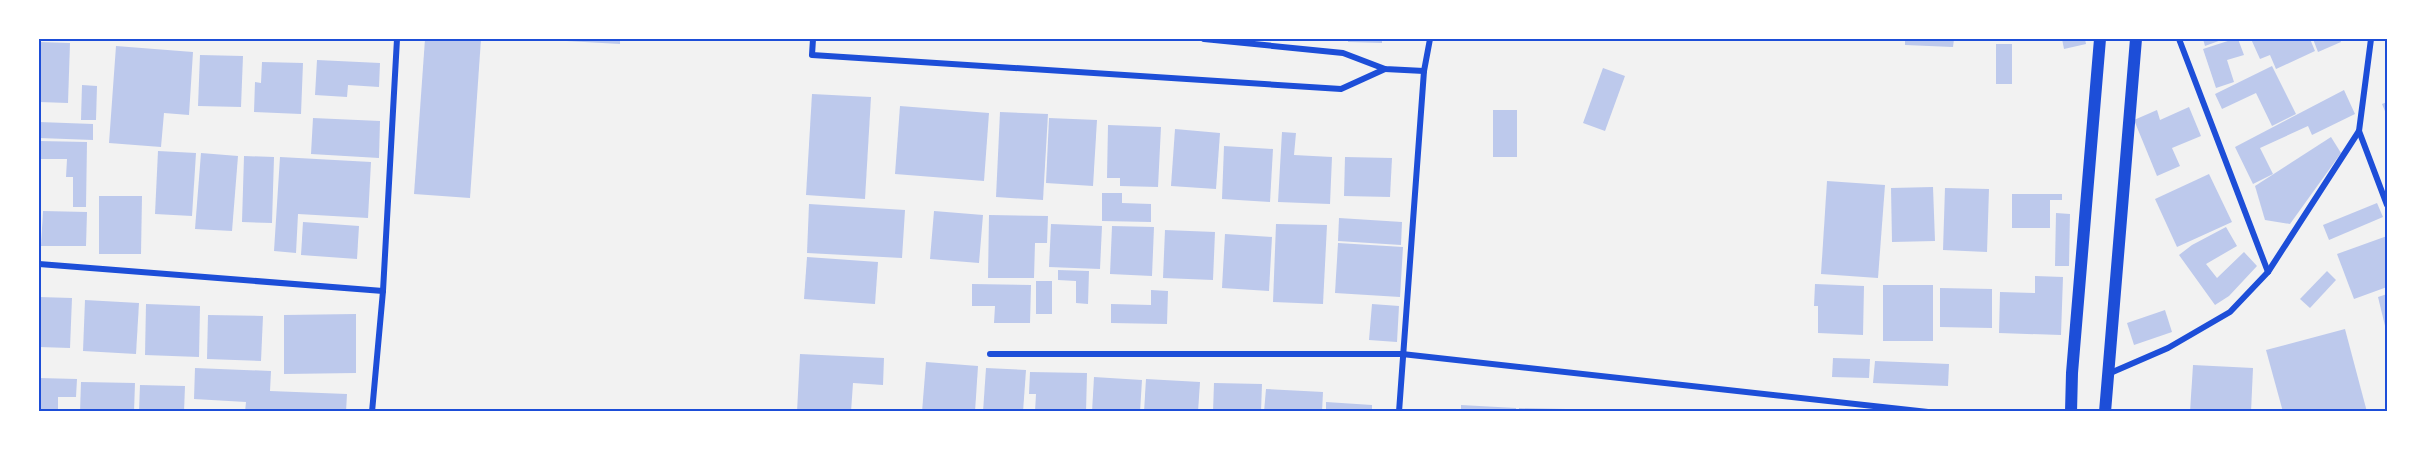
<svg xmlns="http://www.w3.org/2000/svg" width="2426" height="451" font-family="'PT Sans',sans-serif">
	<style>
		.building { fill: #bdc9ec }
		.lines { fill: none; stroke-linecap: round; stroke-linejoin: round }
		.minor { stroke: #1d4ed8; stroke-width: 6 }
		.secondary { stroke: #1d4ed8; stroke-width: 12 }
		.neatline { fill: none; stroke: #1d4ed8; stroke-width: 2 }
	</style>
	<rect width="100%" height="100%" fill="#f2f2f2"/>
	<g class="building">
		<path d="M425,39H481L470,198L414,194Z"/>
		<path d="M566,39H620V44L566,41Z"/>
		<path d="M1348,39H1382V43L1348,42Z"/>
		<path d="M1905,39H1954L1953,47L1905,45Z"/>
		<path d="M2062,39H2085L2086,44L2064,49Z"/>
		<path d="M2203,39H2224L2205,46Z"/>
		<path d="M2234,39H2238L2244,55L2227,60L2234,82L2216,88L2203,49Z"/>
		<path d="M2251,39H2310L2315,51L2276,69L2270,55L2260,59Z"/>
		<path d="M2313,39H2340L2341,42L2318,52Z"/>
		<path d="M39,42L70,43L68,103L39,102Z"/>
		<rect x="1996" y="44" width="16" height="40"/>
		<path d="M116,46L193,52L189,115L164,113L161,147L109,143Z"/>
		<path d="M200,55L243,56L241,107L198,106Z"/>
		<path d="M317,60L380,63L379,87L348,85L347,97L315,95Z"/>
		<path d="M262,62L303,63L301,114L254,112L255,82L261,83Z"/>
		<path d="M2272,66L2296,114L2272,126L2256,93L2222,109L2215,94Z"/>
		<path d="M1603,68L1625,76L1605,131L1583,123Z"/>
		<path d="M82,85L97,86L96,120H81Z"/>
		<path d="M2344,90L2355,114L2312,135L2308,126L2260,148L2273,174L2253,184L2235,147Z"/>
		<path d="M812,94L871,97L865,199L806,195Z"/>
		<path d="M2387,102V116L2382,104Z"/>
		<path d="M900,106L989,113L984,181L895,174Z"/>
		<path d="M2189,107L2201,136L2172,148L2180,166L2157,176L2134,120L2157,110L2160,120Z"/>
		<rect x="1493" y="110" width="24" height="47"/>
		<path d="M1000,112L1048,114L1043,200L996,197Z"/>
		<path d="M313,118L380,121L379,158L311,154Z"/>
		<path d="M1049,118L1097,120L1093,186L1046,183Z"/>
		<path d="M39,122L93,124V140L39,138Z"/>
		<path d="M1108,125L1161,127L1158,187L1120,186V178H1107Z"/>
		<path d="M1175,129L1220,133L1216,189L1171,186Z"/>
		<path d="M1282,132L1296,133L1294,155L1332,157L1330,204L1278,202Z"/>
		<path d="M2331,137L2341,153L2290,224L2265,220L2255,186Z"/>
		<path d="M39,141L87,142L86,207H73V177H66L67,159H39Z"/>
		<path d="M1224,146L1273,149L1270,202L1222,199Z"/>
		<path d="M158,151L196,153L192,216L155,214Z"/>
		<path d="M201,153L238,156L232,231L195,229Z"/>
		<path d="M244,156L274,157L272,223L242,222Z"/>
		<path d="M280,157L371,162L368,218L298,214L296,253L274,251Z"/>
		<path d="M1345,157L1392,158L1390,197L1344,196Z"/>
		<path d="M2209,174L2232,222L2177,247L2155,199Z"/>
		<path d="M1827,181L1885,185L1878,278L1821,274Z"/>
		<path d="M1933,187L1935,241L1892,242L1891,188Z"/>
		<path d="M1945,188L1989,189L1987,252L1943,250Z"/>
		<path d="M1102,193H1122V203L1151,204V222L1102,221Z"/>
		<path d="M2012,194H2062V200H2050V228H2012Z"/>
		<path d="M99,196H142L141,254H99Z"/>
		<path d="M2377,203L2383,217L2329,240L2323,225Z"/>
		<path d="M809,204L905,210L902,258L807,253Z"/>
		<path d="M43,211L87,212L86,246H41Z"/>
		<path d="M934,211L983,215L979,263L930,259Z"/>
		<path d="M2056,213L2070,214L2069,266H2055Z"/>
		<path d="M989,215L1048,216L1047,243H1035L1034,278H988Z"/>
		<path d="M1339,218L1402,222L1401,245L1338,241Z"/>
		<path d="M303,222L359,226L357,259L301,255Z"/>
		<path d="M1051,224L1102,226L1100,269L1049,267Z"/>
		<path d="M1276,224L1327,225L1323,304L1273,302Z"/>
		<path d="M1112,226L1154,227L1152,276L1110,274Z"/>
		<path d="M2226,227L2237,246L2206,264L2217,278L2244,252L2257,266L2229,296L2215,305L2179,255L2192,245Z"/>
		<path d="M1165,230L1215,232L1213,280L1163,278Z"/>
		<path d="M1225,234L1272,237L1269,291L1222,288Z"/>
		<path d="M2387,236V287L2354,299L2337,254Z"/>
		<path d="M1338,243L1403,247L1400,297L1335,293Z"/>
		<path d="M807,257L878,262L875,304L804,299Z"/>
		<path d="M1058,270L1089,271L1088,304L1076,303V281L1058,280Z"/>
		<path d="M2327,271L2336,280L2310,308L2300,299Z"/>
		<path d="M2035,276L2063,277L2061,335L1999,333L2000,292L2035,293Z"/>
		<rect x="1036" y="281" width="16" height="33"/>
		<path d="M972,284L1031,285L1030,323H994L995,306H972Z"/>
		<path d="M1815,284L1864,286L1863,335L1818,333V306H1814Z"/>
		<rect x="1883" y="285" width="50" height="56"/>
		<path d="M1940,288L1992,289V328L1940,327Z"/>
		<path d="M1151,290L1168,291L1167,324L1111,323V304L1151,305Z"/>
		<path d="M2387,294V330H2386L2378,297Z"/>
		<path d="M39,297L72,298L70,348L39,347Z"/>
		<path d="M85,300L139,303L136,354L83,351Z"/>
		<path d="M146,304L200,306L199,357L145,355Z"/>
		<path d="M1372,304L1399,306L1397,342L1369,340Z"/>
		<path d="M2165,310L2172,332L2134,345L2127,323Z"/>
		<path d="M356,314V373L284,374V315Z"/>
		<path d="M208,315L263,316L261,361L207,359Z"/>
		<path d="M2345,329L2367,412H2283L2266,350Z"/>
		<path d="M800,354L884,358L883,385L853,383L851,412H797Z"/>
		<path d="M1833,358L1870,359L1869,378L1832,377Z"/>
		<path d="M1875,361L1949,364L1948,386L1873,383Z"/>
		<path d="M926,362L978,366L975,412H922Z"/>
		<path d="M2193,365L2253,368L2251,412H2190Z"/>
		<path d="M195,368L271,371L270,391L347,394L346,412L290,409V412H245L246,402L194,399Z"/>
		<path d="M986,368L1026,370L1023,412H983Z"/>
		<path d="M1030,372L1087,373L1086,412H1035L1036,394H1029Z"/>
		<path d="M1094,377L1142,380L1140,412H1092Z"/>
		<path d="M39,378L77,379L76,397H58V412H39Z"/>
		<path d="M1146,379L1200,382L1198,412H1144Z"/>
		<path d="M81,382L135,383L134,412H80Z"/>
		<path d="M1214,383L1262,384L1261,412H1213Z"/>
		<path d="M140,385L185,386L184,412H139Z"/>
		<path d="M1266,389L1323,392L1322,412H1264Z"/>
		<path d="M1326,402L1372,405V412H1326Z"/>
		<path d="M1461,405L1516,408V412H1461Z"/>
		<path d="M1519,408L1566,409V412H1519Z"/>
		<path d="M1585,409L1600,410V412H1585Z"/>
	</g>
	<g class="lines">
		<g class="minor">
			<path d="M813,39L812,55L1341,89L1385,69"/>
			<path d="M1204,39L1343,53L1385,69L1424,71"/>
			<path d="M2179,39L2268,272"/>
			<path d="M2359,131L2387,205"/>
			<path d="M39,264L383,291"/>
			<path d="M990,354H1402L1928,412"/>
			<path d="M2108,374L2168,348L2230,312L2268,272L2359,131L2371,39"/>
			<path d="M372,412L383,291L397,39"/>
			<path d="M1399,412L1424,71L1430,39"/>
		</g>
		<g class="secondary">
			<path d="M2071,412L2072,373L2100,39"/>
			<path d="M2105,412L2136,39"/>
		</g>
	</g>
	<rect width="2426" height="451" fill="none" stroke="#ffffff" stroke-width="81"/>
	<rect x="40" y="40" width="2346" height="370" class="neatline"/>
</svg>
